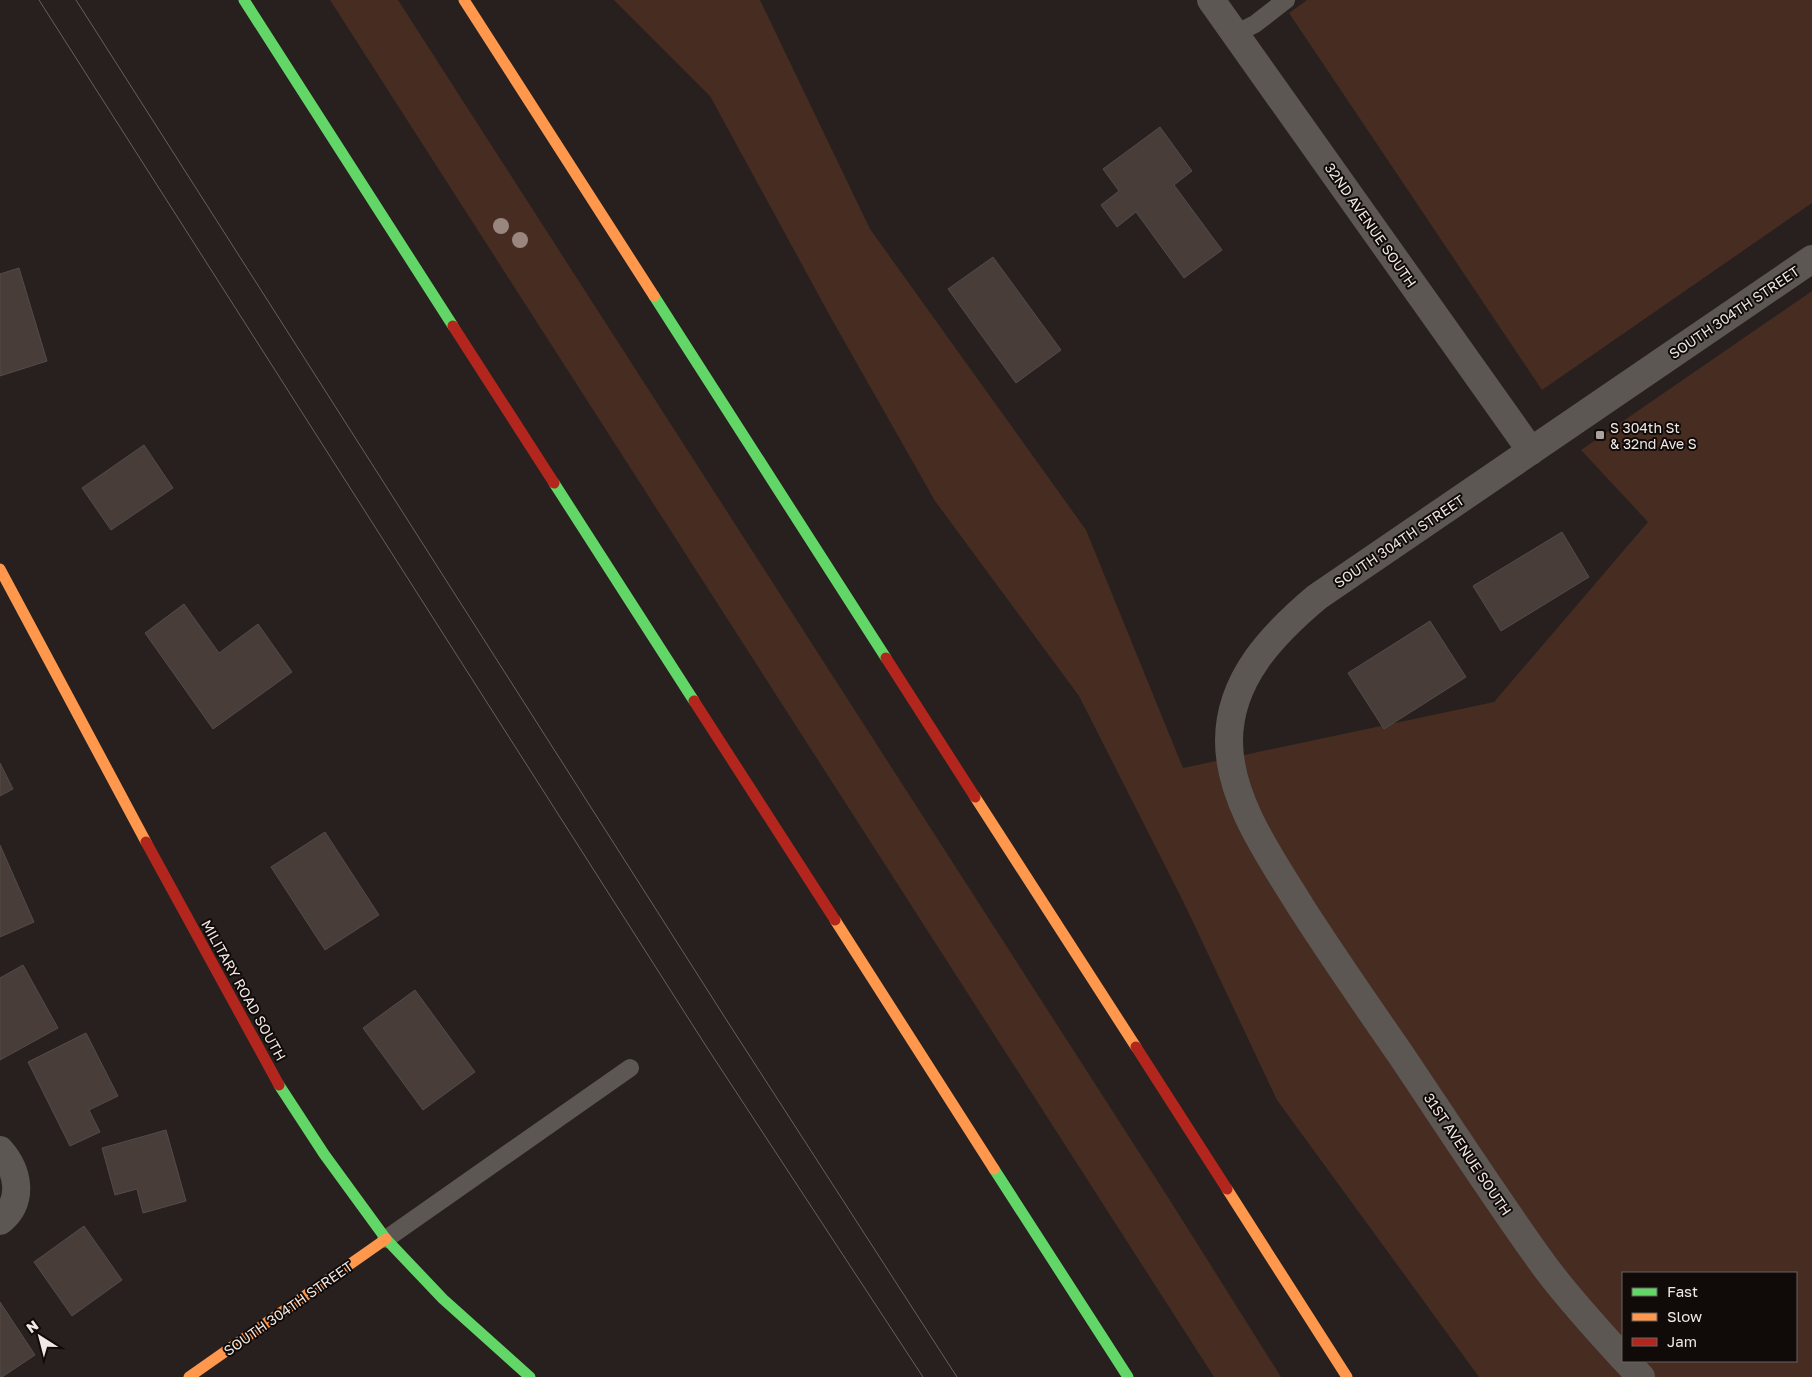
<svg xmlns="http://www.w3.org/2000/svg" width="1812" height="1377" font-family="'Golos Text',sans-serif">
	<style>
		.green { fill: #462c21; fill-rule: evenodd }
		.building { fill: #483d39; stroke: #524c49 }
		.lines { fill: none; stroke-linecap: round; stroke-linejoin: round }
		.lane { stroke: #5d5754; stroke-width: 18 }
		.street { stroke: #5d5754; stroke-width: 28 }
		.fast { stroke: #63d668; stroke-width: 11 }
		.slow { stroke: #ff974d; stroke-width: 11 }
		.jam { stroke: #b3261e; stroke-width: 11 }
		.tram { stroke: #65605d; stroke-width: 1 }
		.tree { fill: #99867e }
		.poi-dot { fill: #aaa29f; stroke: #100a08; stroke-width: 2 }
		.labels { text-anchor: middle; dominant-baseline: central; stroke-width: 4; stroke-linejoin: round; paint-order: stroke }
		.street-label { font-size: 14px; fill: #f0e8e4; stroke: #100a08 }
		.poi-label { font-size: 14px; fill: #f0e8e4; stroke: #100a08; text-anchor: start }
	</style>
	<rect width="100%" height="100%" fill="#27201e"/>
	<g class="green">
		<path d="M330,0H398L1171,1202L1281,1377H1214Z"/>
		<path d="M614,0H760L870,229L1086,530L1183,768L1494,702L1648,522L1581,450L1812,291V1377H1479L1277,1100L1183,901L1079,696L935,501L830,316L710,96ZM1623,1273H1796V1361H1623Z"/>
		<path d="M1307,0H1812V203L1542,390L1289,13Z"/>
	</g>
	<g class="building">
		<path d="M1160,127L1192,171L1174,185L1222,250L1184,278L1136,212L1117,227L1101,205L1119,191L1103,169Z"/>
		<path d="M993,257L1061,350L1016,383L948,289Z"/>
		<path d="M19,268L47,361L0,376V274Z"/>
		<path d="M144,445L173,488L111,530L82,488Z"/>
		<path d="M1562,532L1589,577L1501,631L1473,586Z"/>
		<path d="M184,604L219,653L258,624L292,672L213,729L145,633Z"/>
		<path d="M1430,621L1466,677L1384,729L1348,673Z"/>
		<path d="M0,763L13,789L0,796Z"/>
		<path d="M325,832L379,915L325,950L271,867Z"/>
		<path d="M0,845L34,922L0,937Z"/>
		<path d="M23,965L58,1028L0,1060V978Z"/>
		<path d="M415,990L475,1072L423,1110L363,1028Z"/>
		<path d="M86,1033L118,1096L89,1110L100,1132L70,1146L28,1062Z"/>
		<path d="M166,1130L186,1201L143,1213L137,1189L115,1195L102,1148Z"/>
		<path d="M84,1226L122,1280L72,1316L34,1262Z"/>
		<path d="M0,1302L35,1355L2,1377H0Z"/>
	</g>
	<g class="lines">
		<g class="lane">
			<path d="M1235,34L1255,24L1286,0"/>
			<path d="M386,1239L630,1068"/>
		</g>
		<g class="street">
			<path d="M1211,0L1531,451"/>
			<path d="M0,1150C18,1170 25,1201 0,1221"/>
			<path d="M1623,1358C1596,1328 1567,1297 1543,1264C1494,1196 1448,1125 1401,1055C1367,1006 1333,957 1301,907C1271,858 1229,800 1229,741C1229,679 1273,634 1317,597L1812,259"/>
			<path d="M1626,1361L1641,1377"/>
		</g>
		<g class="fast">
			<path d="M244,0L453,326"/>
			<path d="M654,296L886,658"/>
			<path d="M554,483L694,701"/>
			<path d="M279,1085L324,1154L386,1239L443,1299L530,1377"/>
			<path d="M994,1169L1128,1377"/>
		</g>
		<g class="slow">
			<path d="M464,0L654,296"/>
			<path d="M0,569L146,842"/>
			<path d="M975,797L1136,1047"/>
			<path d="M835,920L994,1169"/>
			<path d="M1227,1189L1347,1377"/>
			<path d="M189,1377L386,1239"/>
		</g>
		<g class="jam">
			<path d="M453,326L554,483"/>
			<path d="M886,658L975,797"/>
			<path d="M694,701L835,920"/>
			<path d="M146,842L279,1085"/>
			<path d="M1136,1047L1227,1189"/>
		</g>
		<g class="tram">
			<path d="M39,0L706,1046L923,1377"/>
			<path d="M76,0L731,1027L957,1377"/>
		</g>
	</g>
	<g class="tree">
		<circle cx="501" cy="226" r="8"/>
		<circle cx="520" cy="240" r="8"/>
	</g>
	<rect class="poi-dot" x="1595" y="430" width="10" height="10" rx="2.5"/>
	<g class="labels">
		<g class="street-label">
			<text transform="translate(1371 225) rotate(55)">32ND AVENUE SOUTH</text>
			<text transform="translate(1734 312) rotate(-34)">SOUTH 304TH STREET</text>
			<text transform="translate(1399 541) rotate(-34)">SOUTH 304TH STREET</text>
			<text transform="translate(244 990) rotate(61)">MILITARY ROAD SOUTH</text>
			<text transform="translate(1468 1154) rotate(56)">31ST AVENUE SOUTH</text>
			<text transform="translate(288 1308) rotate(-35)">SOUTH 304TH STREET</text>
		</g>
		<g class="poi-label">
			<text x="1610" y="427">S 304th St<tspan x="1610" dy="16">&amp; 32nd Ave S</tspan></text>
		</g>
	</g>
	<rect x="1622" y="1272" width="175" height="90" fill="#100a08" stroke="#6a6360"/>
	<rect x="1632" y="1288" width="25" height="8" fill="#63d668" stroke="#6a6360"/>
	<text x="1667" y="1297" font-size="15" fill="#f0e8e4">Fast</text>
	<rect x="1632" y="1313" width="25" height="8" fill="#ff974d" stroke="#6a6360"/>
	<text x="1667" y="1322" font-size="15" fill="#f0e8e4">Slow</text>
	<rect x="1632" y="1338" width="25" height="8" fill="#b3261e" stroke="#6a6360"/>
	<text x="1667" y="1347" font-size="15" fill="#f0e8e4">Jam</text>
	<g transform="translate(40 1337) rotate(324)" stroke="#100a08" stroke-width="4" paint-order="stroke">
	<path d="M0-4L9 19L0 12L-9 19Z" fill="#f0e8e4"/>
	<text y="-8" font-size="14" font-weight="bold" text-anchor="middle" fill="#f0e8e4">N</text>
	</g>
</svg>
